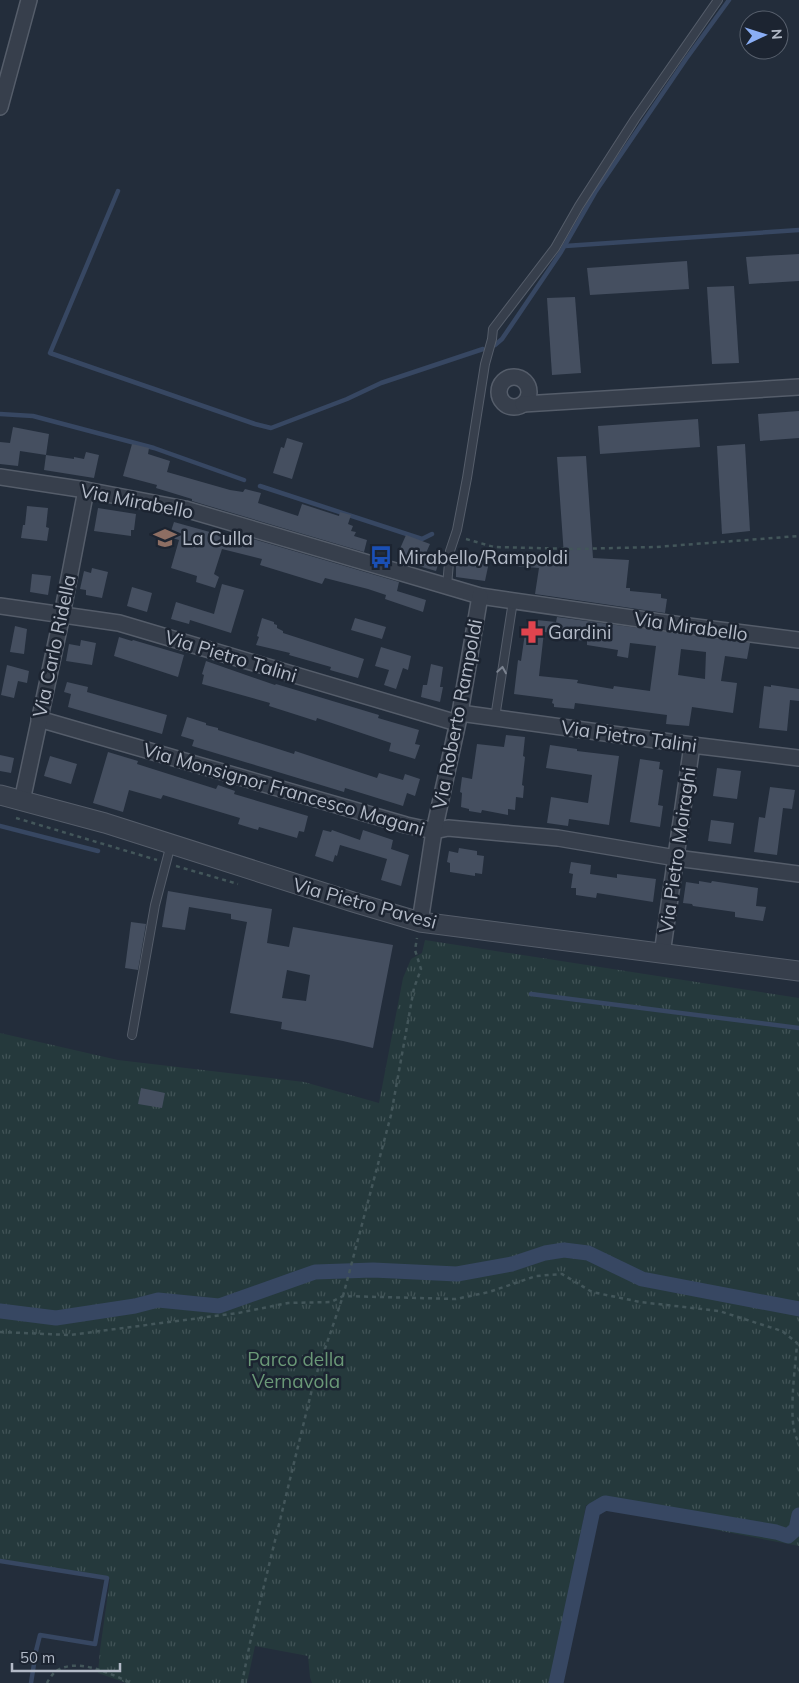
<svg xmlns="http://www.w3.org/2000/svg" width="799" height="1683" font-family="Mulish,sans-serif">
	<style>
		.park { fill: url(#park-tufts) }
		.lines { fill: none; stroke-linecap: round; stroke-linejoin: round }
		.stream { stroke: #374762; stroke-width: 4.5 }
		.canal { stroke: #374762; stroke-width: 15 }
		.building { fill: #454f60; fill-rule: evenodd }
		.service-casing { stroke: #555d6a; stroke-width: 10 }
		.minor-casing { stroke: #555d6a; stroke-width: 18 }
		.tertiary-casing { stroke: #555d6a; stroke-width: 21 }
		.path { stroke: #43565a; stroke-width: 2.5; stroke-dasharray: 4 4; stroke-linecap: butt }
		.service { stroke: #373f4c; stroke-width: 8 }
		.minor { stroke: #373f4c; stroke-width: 15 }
		.tertiary { stroke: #373f4c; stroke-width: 19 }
		.oneway { stroke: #7b8390 }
		.labels { text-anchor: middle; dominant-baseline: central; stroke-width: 5; stroke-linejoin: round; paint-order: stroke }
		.street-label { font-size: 19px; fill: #b3bac7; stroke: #1c2431 }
		.poi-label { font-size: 19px; fill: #b3bac7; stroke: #1c2431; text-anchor: start }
		.park-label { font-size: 19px; fill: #6a9877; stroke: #1c2431 }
	</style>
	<defs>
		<pattern id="park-tufts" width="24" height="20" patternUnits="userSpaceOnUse" patternTransform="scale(1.25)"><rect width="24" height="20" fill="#25393c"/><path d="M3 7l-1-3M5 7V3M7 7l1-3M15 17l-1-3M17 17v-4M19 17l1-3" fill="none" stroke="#425457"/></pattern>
	</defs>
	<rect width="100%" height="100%" fill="#232d3b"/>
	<path class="park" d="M425,940L799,998V1546L586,1505L553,1683H312L310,1677L308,1656L255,1646L247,1683H126L98,1673L100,1650L110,1579L0,1563V1033L118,1060L304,1082L379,1103L403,978L411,959L422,953Z"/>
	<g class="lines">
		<g class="stream">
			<path d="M118,191L50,353L255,424L271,428L347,399L381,383L483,349"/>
			<path d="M565,246L799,230"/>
			<path d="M495,345L502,339L561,252L596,191L686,59L729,0"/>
			<path d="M0,414L33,416L154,448L244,480"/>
			<path d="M260,486L422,539L432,534"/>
			<path d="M0,826L98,851"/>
			<path d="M531,994L799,1028"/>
			<path d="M0,1561L107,1578L95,1644L40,1635L36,1651L31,1683"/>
		</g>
		<g class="canal">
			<path d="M0,1311L56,1318L135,1306L158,1300L219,1306L315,1272L373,1270L457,1274L512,1264L545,1253L564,1250L588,1253L642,1279L799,1309"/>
			<path d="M556,1683L593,1510L605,1503L776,1532L788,1536L796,1529L799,1515"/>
		</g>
	</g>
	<g class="building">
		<path d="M799,254V281L749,284L746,257Z"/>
		<path d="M687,261L689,289L590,295L587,268Z"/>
		<path d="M734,286L739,363L712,364L707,287Z"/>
		<path d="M575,297L581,373L552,375L547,298Z"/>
		<path d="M799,411V438L760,441L758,414Z"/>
		<path d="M698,419L700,447L600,454L598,426Z"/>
		<path d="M13,427L49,434L46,455L74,459V457L84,459L86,452L99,455L94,478L44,470L46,455L20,451L18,466L0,464V442L10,443Z"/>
		<path d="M287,438L303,443L292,479L273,473L281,447L284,448Z"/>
		<path d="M132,444L149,448L148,454L170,461L167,472L230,490L243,492L245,489L261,493L258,503L298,516L302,504L339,516L340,512L351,515L348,524L353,526L351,531L356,532L354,536L367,540L364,552L192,501V499L156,488L157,485L123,476Z"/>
		<path d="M745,444L750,531L722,534L717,446Z"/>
		<path d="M586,456L593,558L629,560L626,588H630V591L661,594V598L667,599L665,613L535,594L539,568L514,566L515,552L564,556L557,457Z"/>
		<path d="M27,506L48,508L46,527L49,528L47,541L21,538L23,525H25Z"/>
		<path d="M98,508L136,514L134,530H131V536L94,531Z"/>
		<path d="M174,522L235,539L236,534L399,582L397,591L426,600L423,612L385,599L386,595L368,589L325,578L322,584L260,565L262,559L222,549L214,574L219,577L215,588L196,582L197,576L171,568L179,540L169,537Z"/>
		<path d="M406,535L430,544L426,553L440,558L436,571L408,563L409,559L401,557L403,552L399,551Z"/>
		<path d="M456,558L489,562L485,581L456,577Z"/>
		<path d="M92,568L108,572L102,598L86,595V590L80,589L84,571L91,573Z"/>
		<path d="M32,574L51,576L48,595L30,592Z"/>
		<path d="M222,584L244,590L231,633L190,620L189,624L171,619L176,602L214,614Z"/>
		<path d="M132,587L152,593L147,612L127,606Z"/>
		<path d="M557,617L750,643L747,659L725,656L721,681L737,683L733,713L692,707L689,726L666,724L667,715L575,703L574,709L554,707V704L552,703L553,699L514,694L518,660L521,661L527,619L556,622ZM544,632L576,636V640L587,641V645L618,650L617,656L628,658L630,643L656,646L650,691L614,686L613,689L577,683L578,680L539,676ZM681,649L706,652L705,679L678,675Z"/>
		<path d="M262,618L274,622V624L277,625V628L283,631V633L364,659L358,678L330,670L331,667L289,655L290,653L256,645L259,637L257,636Z"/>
		<path d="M355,618L386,627L382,639L351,630Z"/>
		<path d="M15,626L27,629L24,654L10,652Z"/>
		<path d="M119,637L132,641L133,640L184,655L178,677L114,656Z"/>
		<path d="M81,640L96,643L92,665L66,661L69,644L80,646Z"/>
		<path d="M381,647L411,656L408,670L403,668L396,689L384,685L389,670L375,666Z"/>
		<path d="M206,661L275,685L276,684L379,715L378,718L419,730L415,744L420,745L415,759L389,751L391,743L317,718L316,721L269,706L270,703L202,684L204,675L202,674Z"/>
		<path d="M431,664L443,667L440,687H443L440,702L421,697L423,685H427Z"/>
		<path d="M7,665L29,671L27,683L18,681L14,698L1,695Z"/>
		<path d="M67,682L88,687L87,692L167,715L162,734L68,707L71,694L64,692Z"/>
		<path d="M771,685L799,689V701L790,700L787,731L759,728L764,686L771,687Z"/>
		<path d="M187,717L206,723V725L218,728V730L294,754L295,751L377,778L379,773L403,780L405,774L420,779L415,796L407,793L403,806L345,788L344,792L192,746L194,740L181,736Z"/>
		<path d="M506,735L525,737L523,756L525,757L522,785L524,786L523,798L516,797L515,810L508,809V815L482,810L481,813L469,811V809L461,807L462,793L460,792L462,777L472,779L477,744L504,747Z"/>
		<path d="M550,745L577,749V751L619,756L609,825L569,819L568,826L547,823L551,797L588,803L592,775L546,768Z"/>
		<path d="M108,752L138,761L137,764L216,789L218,785L235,791L234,794L308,816L304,832L299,831L297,838L259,827L258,830L238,824L240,818L163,795L161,799L129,790L123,812L93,803Z"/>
		<path d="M0,755L14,758L11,773L0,771Z"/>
		<path d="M50,756L77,764L71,784L44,776Z"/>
		<path d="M640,759L660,762L659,769L663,770L658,805L663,806L660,827L630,822Z"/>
		<path d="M717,768L741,771L737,799L713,796Z"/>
		<path d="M770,787L795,790L792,809L783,808L777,855L754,852L759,817L765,818Z"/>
		<path d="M711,820L734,823L731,844L708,841Z"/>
		<path d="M323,830L331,832L332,830L360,840L363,830L393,840L391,849L409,855L401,886L381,880L387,859L340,845L337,856L335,855L333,862L315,856Z"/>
		<path d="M459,848L477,851V855L484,856L482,874L475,873V876L450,872V863L447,862L449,851L458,853Z"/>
		<path d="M571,862L591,865L590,874L617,878V874L656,879L653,902L597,893L596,898L576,895V888H571L573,874L569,873Z"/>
		<path d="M699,881L711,883L712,881L758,888L756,906L766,907L763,921L735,917V912L693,906L692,904L683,903L686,882L699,884Z"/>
		<path d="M168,891L272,909L267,943L289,947L293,927L393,945L373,1048L343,1041L281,1029L282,1022L230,1013L247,922L231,919V914L189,907L185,930L162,927ZM287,970L310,975L306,1001L282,998Z"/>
		<path d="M131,922L146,924L138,970L125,968Z"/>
		<path d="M141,1088L165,1093L162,1108L138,1104Z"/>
	</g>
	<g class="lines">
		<defs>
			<g id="service">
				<path d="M447,586L450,551L457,530L467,478L485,364L492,339L493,329L555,248L579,206L635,119L718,0"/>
				<path d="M495,718L513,601"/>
				<path d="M132,1035L155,905L171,844"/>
			</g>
			<g id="minor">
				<path d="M0,107L29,0"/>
				<circle cx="514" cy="392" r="15"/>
				<path d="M523,404L799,387"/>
				<path d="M0,477L86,490L185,509L480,596L688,626L799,640"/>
				<path d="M0,606L119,623L457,723"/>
				<path d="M460,713L692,745L799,758"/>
				<path d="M39,719L406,825L434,831L448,828L558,838L676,858L799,874"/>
				<path d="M22,801L62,615L86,490"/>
				<path d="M420,922L434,831L460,713L480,596"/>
				<path d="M662,954L692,745"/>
			</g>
			<path id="tertiary" d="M0,795L105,823L353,902L420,922L799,971"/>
		</defs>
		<use href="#service" class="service-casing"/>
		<use href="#minor" class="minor-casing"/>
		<use href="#tertiary" class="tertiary-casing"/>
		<g class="path">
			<path d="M466,539L494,547L575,549L656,547L799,536"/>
			<path d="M16,818L157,860"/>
			<path d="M176,866L238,884"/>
			<path d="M0,1332L70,1335L238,1313L288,1303L331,1302L343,1296L456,1299L489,1292L536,1276L562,1274L592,1292L640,1302L719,1311L782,1331L797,1343C796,1364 786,1427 799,1442"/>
			<path d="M47,1683C49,1679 53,1673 56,1671C78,1657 111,1674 131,1683"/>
			<path d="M242,1683L250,1643L314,1381L343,1296L391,1115L414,988L421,969L415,950L417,938"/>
		</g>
		<use href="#service" class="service"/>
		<use href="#minor" class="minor"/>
		<use href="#tertiary" class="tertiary"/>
	</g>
	<defs><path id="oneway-chevron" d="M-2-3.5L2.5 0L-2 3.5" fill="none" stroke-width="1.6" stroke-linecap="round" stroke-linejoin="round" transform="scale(1.25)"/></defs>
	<use class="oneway" href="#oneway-chevron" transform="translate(502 670) rotate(-81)"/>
	<defs>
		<symbol id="school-bare" viewBox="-9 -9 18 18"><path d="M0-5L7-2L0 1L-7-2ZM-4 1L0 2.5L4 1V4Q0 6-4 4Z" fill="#8d6e63" stroke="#1c2431" stroke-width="2.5" paint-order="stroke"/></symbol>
		<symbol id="bus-bare" viewBox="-9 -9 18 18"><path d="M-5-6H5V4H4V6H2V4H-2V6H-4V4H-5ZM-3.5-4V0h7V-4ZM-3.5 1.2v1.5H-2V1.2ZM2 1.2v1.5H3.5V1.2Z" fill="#1a4fb4" stroke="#1c2431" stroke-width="2.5" paint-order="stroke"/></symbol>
		<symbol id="pharmacy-bare" viewBox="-9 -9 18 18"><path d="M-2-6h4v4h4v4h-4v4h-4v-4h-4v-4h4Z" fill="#e0444e" stroke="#1c2431" stroke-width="2.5" paint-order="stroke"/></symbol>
	</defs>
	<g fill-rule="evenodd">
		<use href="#school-bare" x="149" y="522" width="32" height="32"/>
		<use href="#bus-bare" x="365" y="541" width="32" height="32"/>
		<use href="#pharmacy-bare" x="516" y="616" width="32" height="32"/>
	</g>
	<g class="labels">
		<g class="street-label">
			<text transform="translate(137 501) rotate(11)">Via Mirabello</text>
			<text transform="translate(691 626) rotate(8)">Via Mirabello</text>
			<text transform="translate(54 646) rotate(-78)">Via Carlo Ridella</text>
			<text transform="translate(231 656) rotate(17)">Via Pietro Talini</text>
			<text transform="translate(457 714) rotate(-79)">Via Roberto Rampoldi</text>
			<text transform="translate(629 736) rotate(8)">Via Pietro Talini</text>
			<text transform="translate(284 789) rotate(16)">Via Monsignor Francesco Magani</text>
			<text transform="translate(677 850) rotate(-82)">Via Pietro Moiraghi</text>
			<text transform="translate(365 903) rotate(15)">Via Pietro Pavesi</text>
		</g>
		<g class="poi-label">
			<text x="182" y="538">La Culla</text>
			<text x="398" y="557">Mirabello/Rampoldi</text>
			<text x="548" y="632">Gardini</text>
		</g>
		<g class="park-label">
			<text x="296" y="1359">Parco della<tspan x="296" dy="22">Vernavola</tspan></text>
		</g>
	</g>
	<g transform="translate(764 35) rotate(86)"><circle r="24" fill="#1c2431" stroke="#58606d"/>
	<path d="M0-4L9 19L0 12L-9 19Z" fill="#8aaef5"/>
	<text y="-8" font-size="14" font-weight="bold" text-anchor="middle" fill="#b3bac7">N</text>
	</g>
	<path d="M12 1663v8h108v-8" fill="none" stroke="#b3bac7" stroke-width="2.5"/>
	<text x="20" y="1663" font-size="15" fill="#b3bac7" stroke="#1c2431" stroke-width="4" paint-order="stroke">50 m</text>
</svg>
